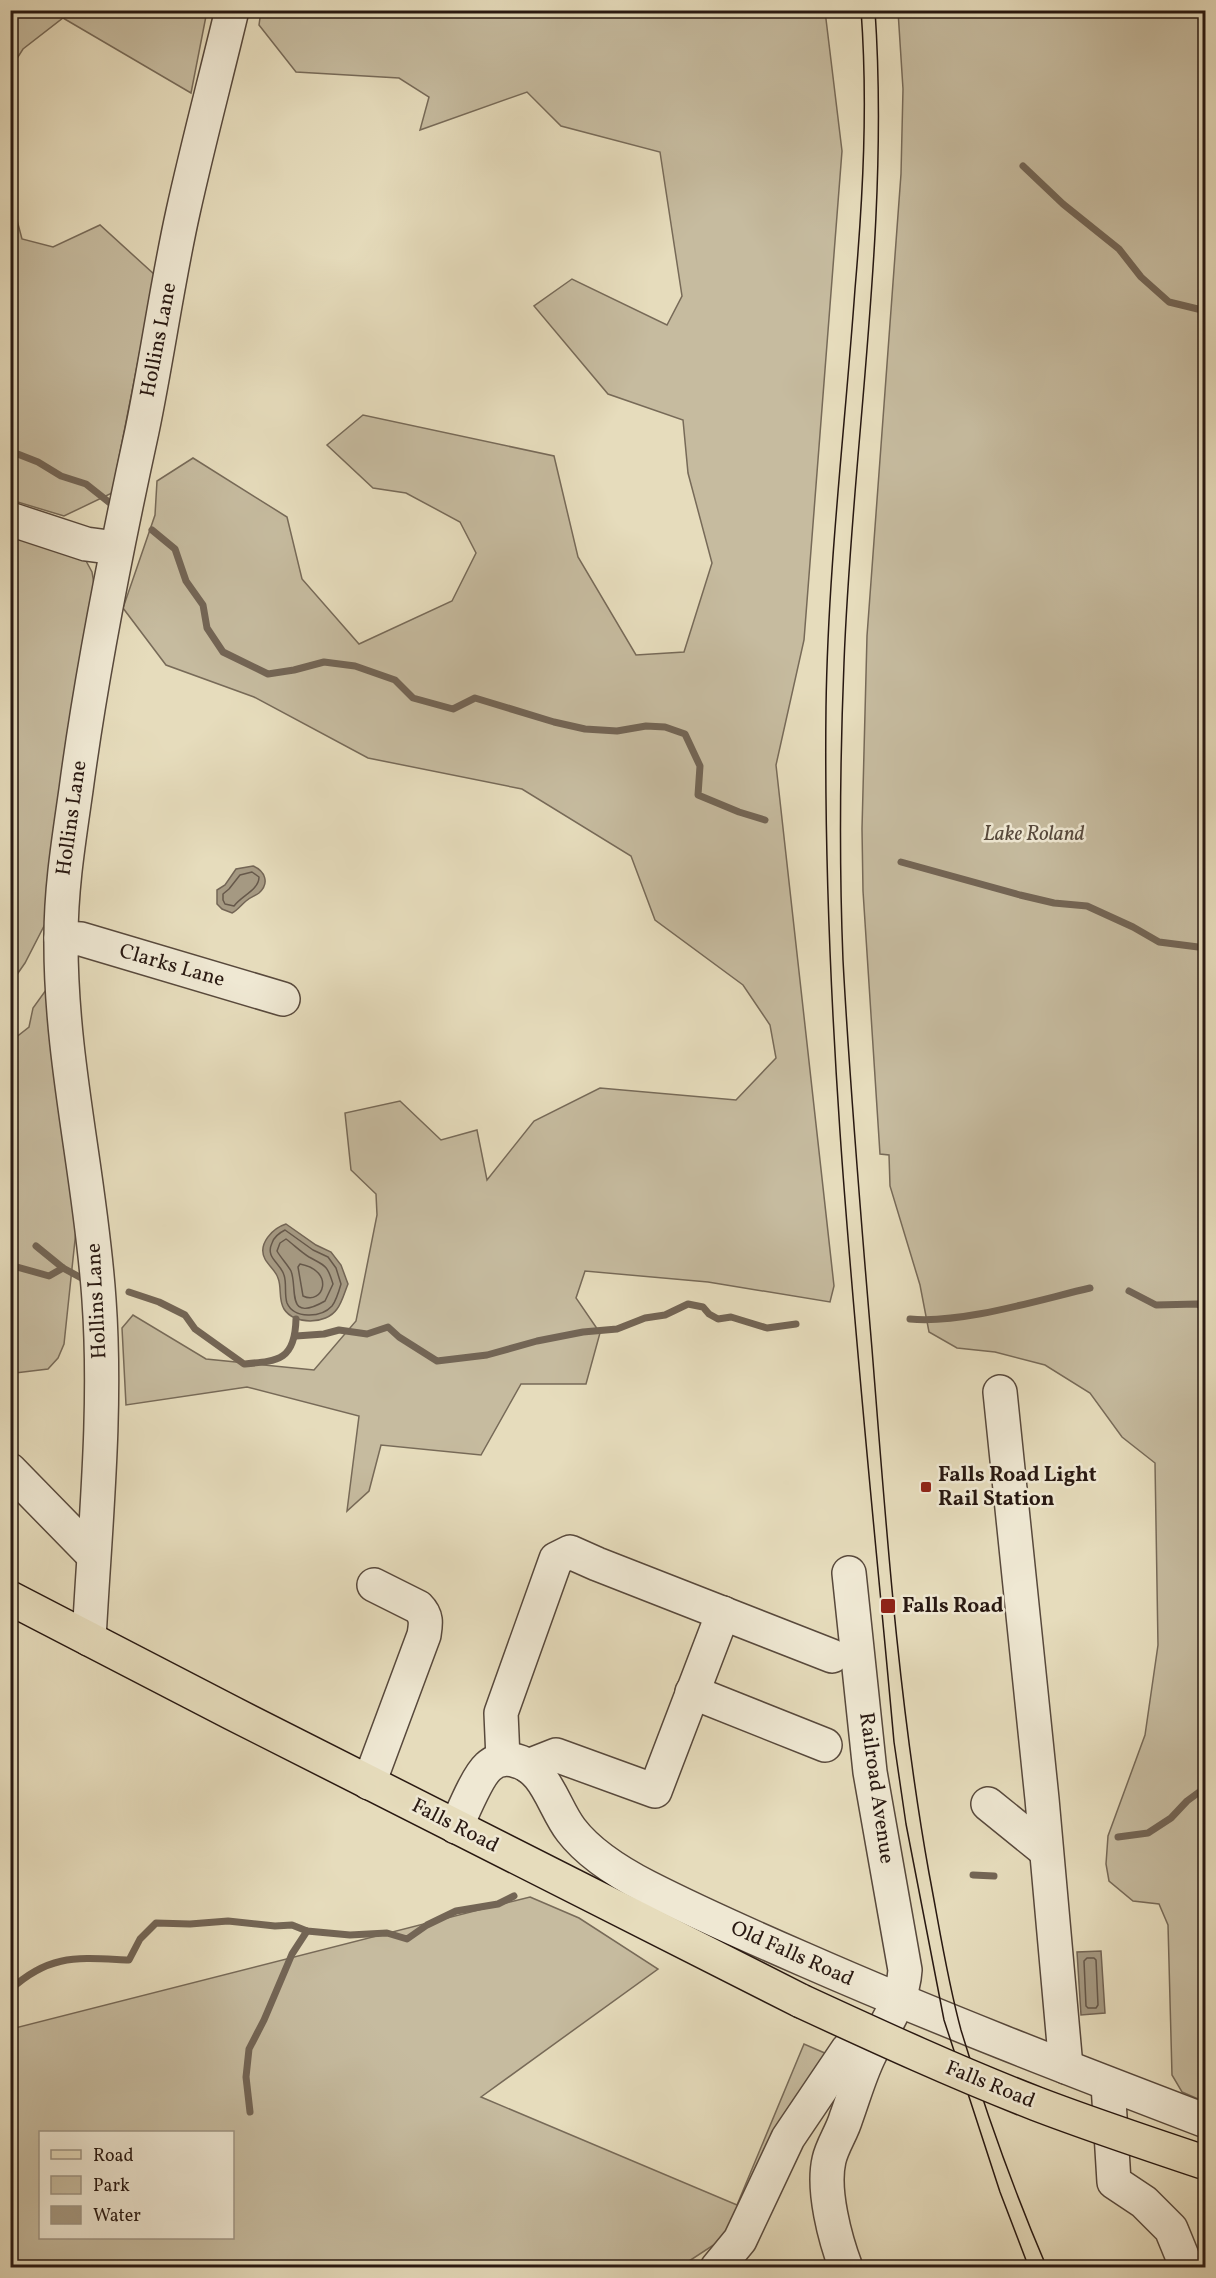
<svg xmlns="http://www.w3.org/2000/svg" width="1216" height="2278" font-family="Vollkorn,serif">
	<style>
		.green { fill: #c6bb9f; stroke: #776a58; stroke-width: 1.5; fill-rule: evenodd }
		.water { fill: #a59982; stroke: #736555; stroke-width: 1.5 }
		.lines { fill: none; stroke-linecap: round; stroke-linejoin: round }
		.shore { stroke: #66584a; stroke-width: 1.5 }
		.stream { stroke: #736555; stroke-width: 7 }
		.minor-casing { stroke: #58493c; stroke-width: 36 }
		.major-casing { stroke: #281811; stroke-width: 36 }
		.minor { stroke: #efe8d3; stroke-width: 33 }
		.major { stroke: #e6dcbc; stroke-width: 33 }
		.tram { stroke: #281811; stroke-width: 1.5 }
		.major-bridge-casing { stroke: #281811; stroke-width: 36; stroke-linecap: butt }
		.major-bridge { stroke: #e6dcbc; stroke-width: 33 }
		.poi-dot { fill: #8f2418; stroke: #efe8d3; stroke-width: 2 }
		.labels { text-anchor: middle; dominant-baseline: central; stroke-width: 5; stroke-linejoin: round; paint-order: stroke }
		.street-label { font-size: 21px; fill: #281811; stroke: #efe8d3 }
		.park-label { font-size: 21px; font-style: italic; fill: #57493c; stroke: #efe8d3 }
		.poi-label { font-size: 21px; font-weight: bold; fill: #281811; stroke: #efe8d3; text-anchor: start }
	</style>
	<rect width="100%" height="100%" fill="#e6dcbc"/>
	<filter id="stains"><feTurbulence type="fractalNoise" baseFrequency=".00333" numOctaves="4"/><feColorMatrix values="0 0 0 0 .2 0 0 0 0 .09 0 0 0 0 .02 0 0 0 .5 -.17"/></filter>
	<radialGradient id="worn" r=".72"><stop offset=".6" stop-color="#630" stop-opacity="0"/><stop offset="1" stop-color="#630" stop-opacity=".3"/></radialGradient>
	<g class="green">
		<path d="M11,10L207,11L191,93L63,18L23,49L11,68Z"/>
		<path d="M261,11H825L842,151L804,640L776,765L834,1286L830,1302L708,1282L585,1271L576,1298L600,1333L586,1384H521L481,1455L381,1445L369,1491L347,1511L359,1416L247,1387L126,1405L122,1328L133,1315L206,1359L314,1370L356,1321L377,1215L376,1194L351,1170L345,1113L400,1101L441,1140L477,1130L487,1180L534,1121L600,1088L736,1100L776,1058L770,1025L743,985L655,920L631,856L522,789L368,758L254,697L166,665L123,608L155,515L157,481L193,458L287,517L302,579L359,644L452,601L476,553L460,522L406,493L373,488L327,445L363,415L554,456L578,557L636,655L684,652L712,563L688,473L683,420L608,394L534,306L572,279L667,325L682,296L660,152L561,126L527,92L420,130L429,97L399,78L296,72L259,25Z"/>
		<path d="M898,11H1205V2102L1182,2092L1172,2075L1168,1925L1159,1904L1133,1901L1109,1881L1106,1864L1108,1836L1145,1735L1158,1645L1155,1463L1122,1437L1090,1393L1045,1365L995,1352L957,1348L929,1332L920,1285L890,1186L889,1155L880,1154L863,891L862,829L867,636L901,174L903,89Z"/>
		<path d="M10,194L22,239L53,247L100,225L155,275L112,493L64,516L11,500Z"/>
		<path d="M11,525L85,559L92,572L95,590L45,924L25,963L11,983Z"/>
		<path d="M46,990L77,1221L64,1344L58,1358L48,1369L15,1373H10V1042L29,1027L33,1008Z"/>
		<path d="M530,1897L579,1918L658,1969L481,2097L737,2205L804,2044L827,2054L761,2214L680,2267L11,2268C11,2253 14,2237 10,2223L11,2029ZM40,2132H232V2238H40Z"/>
	</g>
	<g class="water">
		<path d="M253,866C265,871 270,883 259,893C255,896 250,897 246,901C241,905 238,910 232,913L222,909L217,904V890L225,885L236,869Z"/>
		<path d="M286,1224L316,1245L331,1252L341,1265L348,1284C345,1291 342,1303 337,1309C326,1325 294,1325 284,1309C278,1299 282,1288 278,1278C276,1271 268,1265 265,1259C257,1244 273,1228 286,1224Z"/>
		<path d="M1101,1951L1105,2013L1081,2015L1077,1952Z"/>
	</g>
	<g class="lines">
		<g class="shore">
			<path d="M252,872L259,877C259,890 241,896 234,906L225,904L223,900V894L229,889L240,875Z"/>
			<path d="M285,1230L313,1250L328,1257L336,1268L341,1284C339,1291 336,1301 332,1306C321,1318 294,1319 287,1303C284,1294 287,1284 284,1275C280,1262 265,1258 272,1243C274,1237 279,1233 285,1230Z"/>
			<path d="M286,1239C294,1245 301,1252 309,1257C325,1266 327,1264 333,1284L325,1301C285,1324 298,1288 291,1271C287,1264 281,1258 277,1251L280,1243Z"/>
			<path d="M300,1264C336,1271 323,1306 303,1296L298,1267Z"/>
			<path d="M1087,1958H1094L1096,1960L1098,2005L1096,2008H1088L1086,2006L1084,1961Z"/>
		</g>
		<g class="stream">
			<path d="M1023,166L1063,204L1119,249L1141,277L1169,302L1206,311"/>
			<path d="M10,451L38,462L61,476L86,484L110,503"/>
			<path d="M152,530L175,549L186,581L203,605L207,628L223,652L268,674L294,670L324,662L355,666L395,680L413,698L453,709L475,698L554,722L585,729L617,731L646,726L665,727L685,734L700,766L698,795L739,812L765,820"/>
			<path d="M901,862L1020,895L1054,903L1087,906L1133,927L1159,942L1206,948"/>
			<path d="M36,1246L63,1268L85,1280"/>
			<path d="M10,1265L49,1276L63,1268"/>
			<path d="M1129,1291L1156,1305L1197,1304L1206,1308"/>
			<path d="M129,1292L159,1302L185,1315L195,1329L244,1364C279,1361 295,1360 296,1319"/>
			<path d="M910,1319C962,1324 1038,1300 1090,1288"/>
			<path d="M296,1336L324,1334L339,1330L367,1334L388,1327L399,1337L437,1361L487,1355L537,1341L583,1332L617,1329L645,1318L665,1315L688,1304L703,1307L709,1314L718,1319L731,1317L767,1328L796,1324"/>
			<path d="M1118,1837L1148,1833L1171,1818L1187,1801L1206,1787"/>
			<path d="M973,1875L994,1876"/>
			<path d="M10,1990C50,1953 79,1958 129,1960L140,1939L156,1923L190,1924L228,1921L275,1926L292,1925L307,1931L350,1935L387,1933L407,1939L427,1925L456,1911L498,1904L514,1896"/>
			<path d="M250,2112L246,2077L249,2049L264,2020L292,1954L307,1931"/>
		</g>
		<defs>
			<g id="minor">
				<path d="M10,519L86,544L116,548"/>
				<path d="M61,938L81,939L283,999"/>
				<path d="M1000,1392L1042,1799L1066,2067"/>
				<path d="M10,1470L93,1555"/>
				<path d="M89,1639C95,1526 107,1412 99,1300C91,1178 60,1060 61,938C61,887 69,839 76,790C92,669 116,550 142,431C157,359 167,284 183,212C198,144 216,77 232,10"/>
				<path d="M692,1692L825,1745"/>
				<path d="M503,1759L501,1713L556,1559L570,1552L597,1564L832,1656"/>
				<path d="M528,1766L556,1755L655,1791L723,1613"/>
				<path d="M369,1783L424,1635C426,1623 427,1616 418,1607L374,1585"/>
				<path d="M988,1804L1046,1851"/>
				<path d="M456,1827C463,1812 477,1777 488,1767C494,1761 504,1758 513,1760C546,1766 553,1807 571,1830C590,1855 620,1873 647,1887C698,1913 750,1936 803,1959C935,2017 1070,2069 1206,2121"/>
				<path d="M1108,2084L1114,2182L1144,2202L1171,2229L1187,2268"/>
				<path d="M717,2268L740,2240L788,2138L848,2049L870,2053"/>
				<path d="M846,2268C835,2239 822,2190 829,2160C832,2146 842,2132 846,2118C854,2096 860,2074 870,2054C884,2026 903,2002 905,1970L870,1772L849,1573"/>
			</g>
			<path id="major" d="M10,1598L232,1713L801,2001"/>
		</defs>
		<use href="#minor" class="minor-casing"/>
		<use href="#major" class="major-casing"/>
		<use href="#minor" class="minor"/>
		<use href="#major" class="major"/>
		<g class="tram">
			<path d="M861,10C868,104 863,196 855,289C845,428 828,567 826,707C822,1053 863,1397 894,1742L906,1824L944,2020L1000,2192L1029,2268"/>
			<path d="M875,10C890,228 852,445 844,663C840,762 839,861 843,960C850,1090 861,1220 872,1349C886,1524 898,1700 929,1873C939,1925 947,1979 961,2030C985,2110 1014,2191 1047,2268"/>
		</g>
		<defs>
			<path id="major-bridge" d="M801,2001C879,2037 957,2073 1037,2104C1092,2125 1149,2144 1206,2163"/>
		</defs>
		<use href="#major-bridge" class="major-bridge-casing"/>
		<use href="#major-bridge" class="major-bridge"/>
	</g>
	<g class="poi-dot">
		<rect x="920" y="1481" width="12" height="12" rx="3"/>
		<rect x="880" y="1598" width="16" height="16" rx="3"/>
	</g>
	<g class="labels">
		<g class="street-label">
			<text transform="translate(159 340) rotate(-79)">Hollins Lane</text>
			<text transform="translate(72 818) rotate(-82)">Hollins Lane</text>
			<text transform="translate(172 966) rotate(16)">Clarks Lane</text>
			<text transform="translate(97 1301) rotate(-93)">Hollins Lane</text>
			<text transform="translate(876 1788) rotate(82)">Railroad Avenue</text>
			<text transform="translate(455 1826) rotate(27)">Falls Road</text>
			<text transform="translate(792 1954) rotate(24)">Old Falls Road</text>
			<text transform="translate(990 2085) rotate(22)">Falls Road</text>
		</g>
		<g class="park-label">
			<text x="1034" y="834">Lake Roland</text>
		</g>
		<g class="poi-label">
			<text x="938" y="1475">Falls Road Light<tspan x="938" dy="24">Rail Station</tspan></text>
			<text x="902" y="1606">Falls Road</text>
		</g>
	</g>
	<rect width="1216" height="2278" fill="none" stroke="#e6dcbc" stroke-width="36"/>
	<rect x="12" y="12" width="1192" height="2254" fill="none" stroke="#281811" stroke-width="3"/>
	<rect x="18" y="18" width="1180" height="2242" fill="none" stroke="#281811" stroke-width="1.5"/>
	<rect x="39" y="2131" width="195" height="108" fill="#efe8d3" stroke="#9f9585" stroke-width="1.5"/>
	<rect x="51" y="2150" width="30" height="9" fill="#e6dcbc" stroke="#9f9585" stroke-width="1.5"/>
	<text x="93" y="2161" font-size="18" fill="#281811">Road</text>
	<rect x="51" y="2176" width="30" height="18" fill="#c6bb9f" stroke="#9f9585" stroke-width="1.5"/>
	<text x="93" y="2191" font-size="18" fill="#281811">Park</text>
	<rect x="51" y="2206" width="30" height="18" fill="#a59982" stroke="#9f9585" stroke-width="1.5"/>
	<text x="93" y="2221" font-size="18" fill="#281811">Water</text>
	<rect width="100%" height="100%" filter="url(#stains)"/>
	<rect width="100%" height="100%" fill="url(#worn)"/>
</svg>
